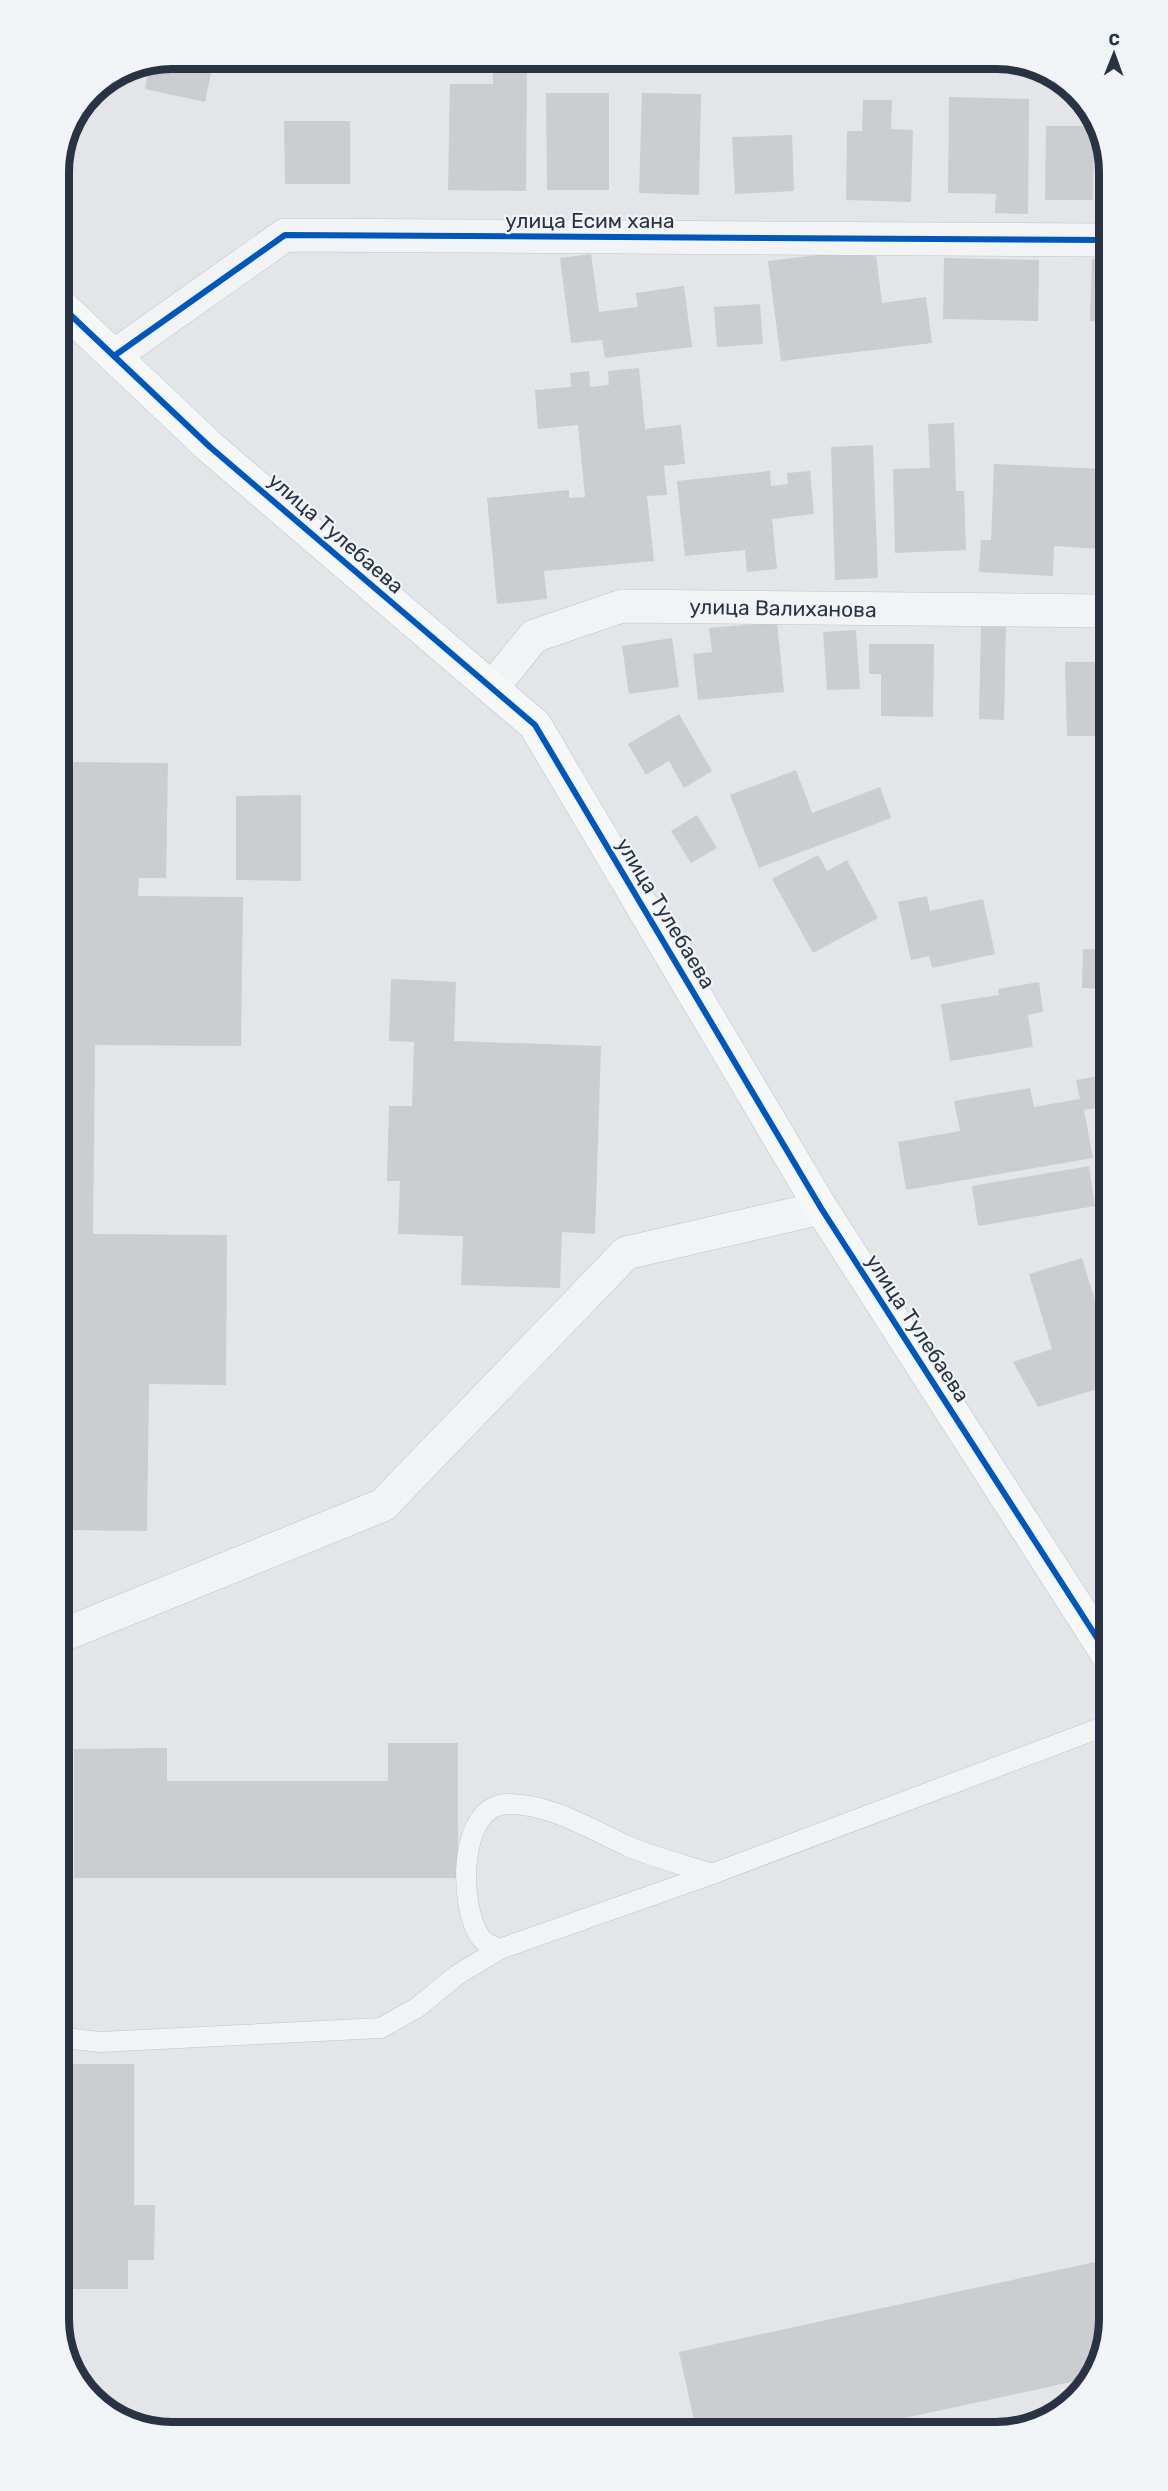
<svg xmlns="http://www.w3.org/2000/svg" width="1168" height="2491" font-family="Rubik,sans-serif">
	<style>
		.building { fill: #cbcdd1 }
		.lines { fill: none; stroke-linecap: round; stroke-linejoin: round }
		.lane-casing { stroke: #c1c3c6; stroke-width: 21 }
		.street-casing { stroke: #c1c3c6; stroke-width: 34 }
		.secondary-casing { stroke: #c1c3c6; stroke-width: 34 }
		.lane { stroke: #f2f3f5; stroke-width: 20 }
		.street { stroke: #f2f3f5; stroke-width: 33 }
		.secondary { stroke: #f6f7f7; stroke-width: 33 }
		.cycleway-casing { stroke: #f1f4f7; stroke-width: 10 }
		.cycleway { stroke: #0057b8; stroke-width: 6 }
		.labels { text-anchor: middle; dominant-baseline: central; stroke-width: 4.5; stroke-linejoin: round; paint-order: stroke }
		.street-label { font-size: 21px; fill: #293343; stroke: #f1f4f7 }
		.rim { fill: none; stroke: #293343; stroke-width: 8 }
	</style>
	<rect width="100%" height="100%" fill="#e3e5e8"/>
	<g class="building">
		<path d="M172,58L214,59L205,102L145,89L150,63Z"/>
		<path d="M493,59H527L526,191L448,190L450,84H493Z"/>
		<path d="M546,93H609V190H547Z"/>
		<path d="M642,93L701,94L699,195L639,193Z"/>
		<path d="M949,97L1029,99L1028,214L995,213L996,194L948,193Z"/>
		<path d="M863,100H892L891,129L913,130L911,202L846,200L847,131H862Z"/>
		<path d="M284,121H350V184H285Z"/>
		<path d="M1046,126H1094L1093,200H1045Z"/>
		<path d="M792,135L794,191L735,194L732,137Z"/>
		<path d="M875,248L882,303L926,297L932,343L781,361L768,261Z"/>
		<path d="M591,254L599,312L638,307L636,293L684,286L692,347L605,358L602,340L571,343L560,258Z"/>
		<path d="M944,258L1039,260L1038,321L943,319Z"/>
		<path d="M1092,259L1104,260V322L1090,321Z"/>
		<path d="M760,304L763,344L717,347L714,307Z"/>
		<path d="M639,368L645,429L681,425L685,464L664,466L667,495L647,496L654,561L544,571L547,599L497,604L487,498L569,490V498L585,497L578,425L538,429L535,390L571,387L570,373L589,371L590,387L609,385L608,371Z"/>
		<path d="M954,423L956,491H964L966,550L895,553L893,469L930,468L928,424Z"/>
		<path d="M873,445L878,578L835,580L831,447Z"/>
		<path d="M994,464L1104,469L1102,549L1054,546L1053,576L979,572L981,540H991Z"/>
		<path d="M770,471L771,486L788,484L787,473L810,471L814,514L772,519L777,569L747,572L745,550L685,556L677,481Z"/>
		<path d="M777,622L784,692L698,700L693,654L712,652L709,628Z"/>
		<path d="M981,622H1006L1004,720L979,719Z"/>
		<path d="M856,630L860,689L827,690L823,632Z"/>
		<path d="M672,638L679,687L629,694L622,646Z"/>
		<path d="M869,644H934L933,717L881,716V674H869Z"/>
		<path d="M1065,662H1105V736H1067Z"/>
		<path d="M679,714L712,771L684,788L669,761L646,775L628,744Z"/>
		<path d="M60,762L168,763L166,878H139L138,896L243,897L241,1046L95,1045L93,1234L227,1235L226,1385L149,1384L147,1531L62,1530Z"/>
		<path d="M796,770L812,813L880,787L891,818L759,868L730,795Z"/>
		<path d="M301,795V881L236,880V796Z"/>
		<path d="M697,815L717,848L691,863L671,831Z"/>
		<path d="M818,855L827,871L847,860L878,918L813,953L772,879Z"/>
		<path d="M927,896L930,911L983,899L995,954L932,968L929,956L911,960L898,902Z"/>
		<path d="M1083,949L1106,950V989L1082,988Z"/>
		<path d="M391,979L456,982L454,1041L601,1046L595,1234L562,1232L560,1288L461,1285L463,1236L398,1234L400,1181H387L389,1106H412L414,1042L389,1041Z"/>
		<path d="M1039,982L1043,1012L1028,1015L1033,1047L950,1061L941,1004L999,995L998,989Z"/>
		<path d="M1106,1075V1107L1084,1110L1093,1158L906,1190L898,1142L960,1131L954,1101L1030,1088L1034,1107L1080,1099L1076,1080Z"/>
		<path d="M1089,1166L1095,1206L978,1226L972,1186Z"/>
		<path d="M1082,1258L1101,1320L1107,1318V1386L1038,1407L1013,1362L1052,1349L1029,1274Z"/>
		<path d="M1107,1464V1501L1095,1469Z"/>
		<path d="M388,1743H458V1878H74V1749L167,1748V1781H388Z"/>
		<path d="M64,2064H134V2205H155L154,2260H128V2289H64Z"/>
		<path d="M1109,2259V2319L1090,2378L859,2428L696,2429L679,2352Z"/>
	</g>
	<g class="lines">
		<defs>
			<g id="lane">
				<path d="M500,1949C494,1946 485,1944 481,1938C459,1910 456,1802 510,1804C553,1805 592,1830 630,1847C656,1858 685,1865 712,1874"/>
				<path d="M64,2038L100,2042L381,2028L418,2007L457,1975L500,1949L712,1874L1108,1725"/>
			</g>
			<g id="street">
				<path d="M114,356L285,235L1104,240"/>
				<path d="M492,688L534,636L622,606L1105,611"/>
				<path d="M63,1635L383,1505L626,1253L821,1208"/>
			</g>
			<path id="secondary" d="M59,304L210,447L535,725L821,1208L1108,1655"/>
		</defs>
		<use href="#lane" class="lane-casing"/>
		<use href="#street" class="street-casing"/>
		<use href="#secondary" class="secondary-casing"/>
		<use href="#lane" class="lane"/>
		<use href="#street" class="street"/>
		<use href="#secondary" class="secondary"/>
		<defs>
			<g id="cycleway">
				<path d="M59,304L210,447L535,725L821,1208L1108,1655"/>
				<path d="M114,356L285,235L1104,240"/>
			</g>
		</defs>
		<use href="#cycleway" class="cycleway-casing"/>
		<use href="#cycleway" class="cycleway"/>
	</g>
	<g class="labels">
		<g class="street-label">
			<text x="590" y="220">улица Есим хана</text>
			<text transform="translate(336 533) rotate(41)">улица Тулебаева</text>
			<text transform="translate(783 608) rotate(1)">улица Валиханова</text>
			<text transform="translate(666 913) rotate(59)">улица Тулебаева</text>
			<text transform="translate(918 1328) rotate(57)">улица Тулебаева</text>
		</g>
	</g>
	<path d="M0 0H1168V2491H0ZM172 69H996A103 103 0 0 1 1099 172V2319A103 103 0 0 1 996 2422H172A103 103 0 0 1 69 2319V172A103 103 0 0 1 172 69Z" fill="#f1f4f7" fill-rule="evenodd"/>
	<path class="rim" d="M172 69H996A103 103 0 0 1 1099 172V2319A103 103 0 0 1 996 2422H172A103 103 0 0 1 69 2319V172A103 103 0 0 1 172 69Z"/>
	<g transform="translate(1114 54) rotate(1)" stroke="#f1f4f7" stroke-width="4.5" paint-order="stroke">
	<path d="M0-4.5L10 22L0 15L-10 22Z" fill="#293343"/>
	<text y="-9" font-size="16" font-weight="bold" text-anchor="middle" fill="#293343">С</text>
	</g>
</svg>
